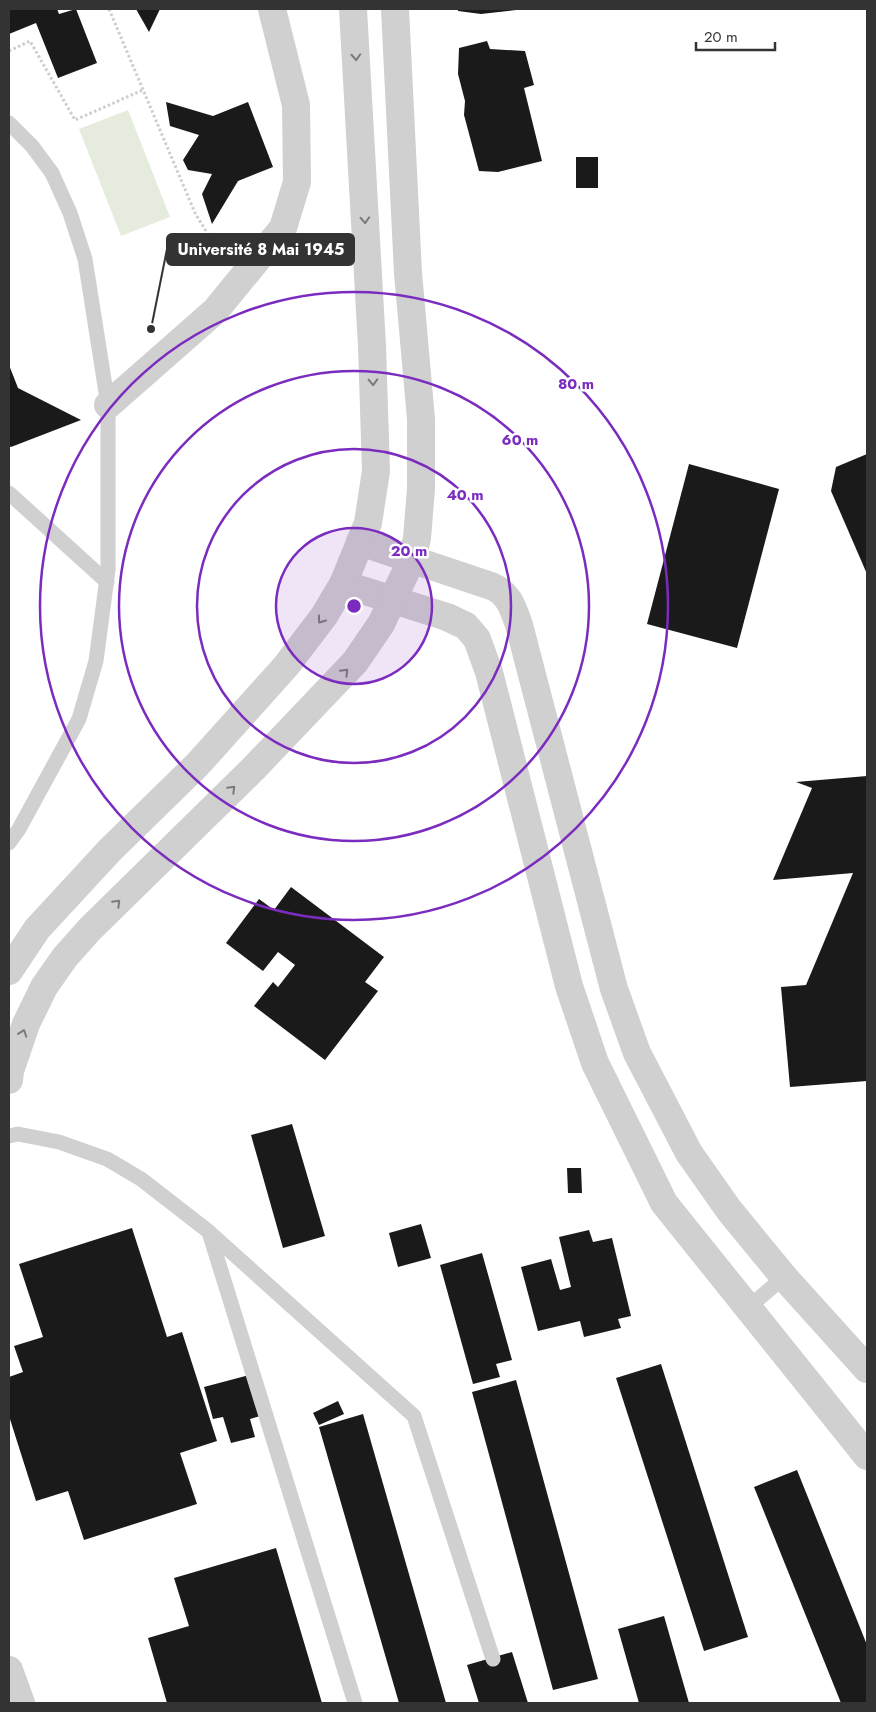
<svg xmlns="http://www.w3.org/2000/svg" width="876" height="1712" font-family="Jost,sans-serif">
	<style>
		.pitch { fill: #e5ecde }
		.building { fill: #1a1a1a }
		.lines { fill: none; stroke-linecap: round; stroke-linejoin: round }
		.path { stroke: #cdcdcd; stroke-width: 3; stroke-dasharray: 2.5 2.5; stroke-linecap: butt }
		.service { stroke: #d0d0d0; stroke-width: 15 }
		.minor { stroke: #d0d0d0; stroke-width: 28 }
		.tertiary { stroke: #d0d0d0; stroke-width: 28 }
		.oneway { stroke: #7a7a7a }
		.ring { fill: none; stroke: #7b2cbf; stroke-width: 2.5 }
		.centre { fill: #7b2cbf; stroke: #fff; stroke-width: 2.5 }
		.ring-label { font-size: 15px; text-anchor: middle; font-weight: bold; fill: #7b2cbf; stroke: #fff; stroke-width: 5; stroke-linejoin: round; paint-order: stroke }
		.leader { fill: none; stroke: #333; stroke-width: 2 }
		.callout-dot { fill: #333; stroke: #fff; stroke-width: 2 }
		.callout { fill: #333; stroke: #333; stroke-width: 2 }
		.callout-label { font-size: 16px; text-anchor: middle; font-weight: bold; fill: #fff }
	</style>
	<rect width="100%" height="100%" fill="#fff"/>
	<path class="pitch" d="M128,110L170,217L121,236L79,129Z"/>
	<g class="building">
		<path d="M9,9H57L59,14L76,9L97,63L58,78L36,23L9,34Z"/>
		<path d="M136,9H160L149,32Z"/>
		<path d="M458,9H516V10L481,14L458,11Z"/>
		<path d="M487,41L490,49L525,51L534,85L524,88L542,161L498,172L479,171L464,115L465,101L458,74L459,48Z"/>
		<path d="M166,102L213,116L248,102L273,167L238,181L212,224L202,194L212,174L188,170L183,160L199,135L170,126Z"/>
		<rect x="576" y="157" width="22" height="31"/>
		<path d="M9,365L18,388L81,420L11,447L9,446Z"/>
		<path d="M867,454V574L831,491L836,467Z"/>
		<path d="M689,464L779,489L737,648L647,624Z"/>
		<path d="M867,776V1081L790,1087L781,987L806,985L853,873L773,880L812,788L796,782Z"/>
		<path d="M291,887L384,957L365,982L378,991L325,1060L254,1006L273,982L278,987L295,965L278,952L263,971L226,943L259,899L274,910Z"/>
		<path d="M292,1124L325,1236L283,1248L251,1135Z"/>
		<path d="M567,1168H581L582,1193H568Z"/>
		<path d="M421,1224L431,1258L398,1267L389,1233Z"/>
		<path d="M132,1228L167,1337L182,1332L217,1441L180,1453L197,1504L84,1540L68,1491L36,1501L9,1416V1377L23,1372L14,1346L43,1337L19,1264Z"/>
		<path d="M589,1230L593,1242L612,1238L631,1316L618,1319L621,1328L584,1337L580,1321L538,1331L521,1267L551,1259L560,1290L571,1287L559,1237Z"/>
		<path d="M482,1253L512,1360L496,1364L500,1377L473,1384L440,1265Z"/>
		<path d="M661,1364L748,1637L704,1651L616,1378Z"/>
		<path d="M253,1374L264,1415L250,1419L255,1437L231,1443L223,1417L213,1419L204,1387Z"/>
		<path d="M516,1380L598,1679L553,1690L472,1392Z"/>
		<path d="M338,1401L344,1414L319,1425L313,1413Z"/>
		<path d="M363,1414L446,1703H399L319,1427Z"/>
		<path d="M797,1470L867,1645V1703H841L754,1487Z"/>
		<path d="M276,1548L322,1703H167L148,1638L189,1626L174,1578Z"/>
		<path d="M664,1616L689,1703H639L618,1629Z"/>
		<path d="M512,1652L528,1703H479L467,1665Z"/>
	</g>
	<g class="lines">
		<g class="path">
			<path d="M109,9L195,213L223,259"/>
			<path d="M9,51L30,41L75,120L143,90"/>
		</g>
		<g class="service">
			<path d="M9,123L32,146L52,173L70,213L85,259L108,405V570L96,661L79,719L19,829L9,843"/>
			<path d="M9,493L107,582"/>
			<path d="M9,1136L18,1134L59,1142L107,1159L141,1179L208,1231L414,1416L493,1659"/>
			<path d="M209,1232L355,1703"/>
			<path d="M748,1308L784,1277"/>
		</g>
		<g class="minor">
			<path d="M108,405L215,311L283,228L297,182L296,105L272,9"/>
			<path d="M360,542L491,586C509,593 513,608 519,625L614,989L637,1053L689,1153L729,1210L784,1277L867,1369"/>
			<path d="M343,584L447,617L466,626L477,639L489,672L569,986L595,1063L664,1203L867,1456"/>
		</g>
		<g class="tertiary">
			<path d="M9,971L37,929L110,850L197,765L286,666L324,616L343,584L368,523L376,471L372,346L353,9"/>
			<path d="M9,1080L10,1071L26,1024L44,987L65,957L90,929L253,769L355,662L381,624L412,559L417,538L421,489V419L408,273L395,9"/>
			<path d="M9,1670L21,1703"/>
		</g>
	</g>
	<defs><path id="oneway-chevron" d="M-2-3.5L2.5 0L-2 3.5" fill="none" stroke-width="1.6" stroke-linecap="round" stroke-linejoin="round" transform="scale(1.25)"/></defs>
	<g class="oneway">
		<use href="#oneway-chevron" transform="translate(356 57) rotate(87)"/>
		<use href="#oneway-chevron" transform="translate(365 220) rotate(87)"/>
		<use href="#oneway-chevron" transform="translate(373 382) rotate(88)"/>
		<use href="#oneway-chevron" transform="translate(321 620) rotate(126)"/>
		<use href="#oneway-chevron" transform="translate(345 672) rotate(-46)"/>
		<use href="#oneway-chevron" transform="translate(232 789) rotate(-45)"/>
		<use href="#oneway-chevron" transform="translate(117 903) rotate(-45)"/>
		<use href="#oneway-chevron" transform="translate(23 1033) rotate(-71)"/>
	</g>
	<circle cx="354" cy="606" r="78" fill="#7b2cbf" fill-opacity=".12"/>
	<g class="ring">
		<circle cx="354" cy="606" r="78"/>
		<circle cx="354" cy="606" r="157"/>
		<circle cx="354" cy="606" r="235"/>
		<circle cx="354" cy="606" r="314"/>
	</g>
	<circle cx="354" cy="606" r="8" class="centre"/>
	<g class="ring-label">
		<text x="576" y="389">80 m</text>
		<text x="520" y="445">60 m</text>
		<text x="465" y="500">40 m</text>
		<text x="409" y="556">20 m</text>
	</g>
	<path class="leader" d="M151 329L167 249"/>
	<circle class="callout-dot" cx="151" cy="329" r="5"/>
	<rect class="callout" x="167" y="234" width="187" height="31" rx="5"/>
	<g class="callout-label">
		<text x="261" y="255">Université 8 Mai 1945</text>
	</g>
	<rect width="876" height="1712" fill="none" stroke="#333333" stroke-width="20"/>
	<path d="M696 42v8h79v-8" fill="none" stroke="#333333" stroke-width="2.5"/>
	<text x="704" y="42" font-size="15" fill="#333333" stroke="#ffffff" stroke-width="4" paint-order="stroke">20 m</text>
</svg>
